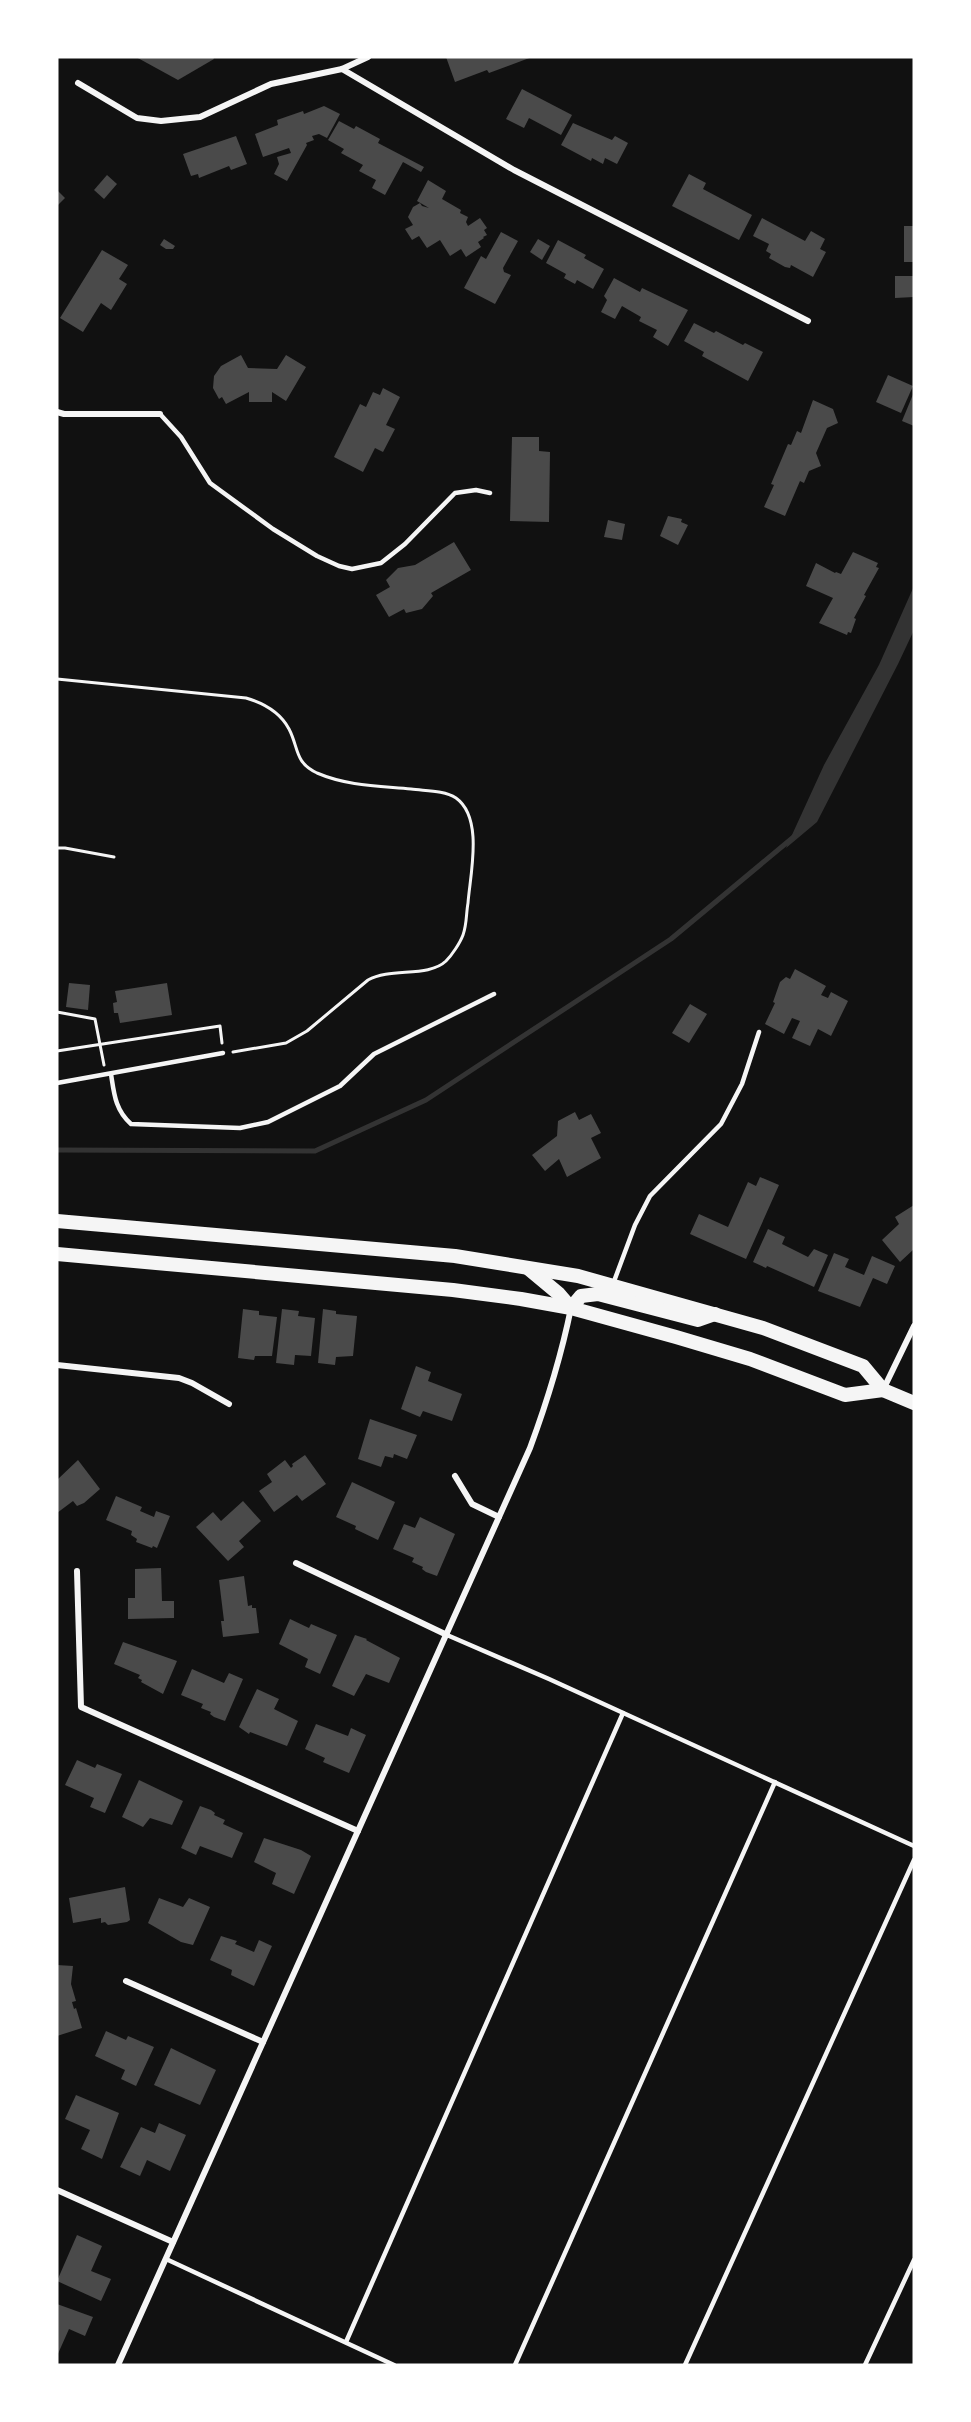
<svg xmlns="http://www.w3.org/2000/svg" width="971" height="2422" font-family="'Libre Baskerville',serif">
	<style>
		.water { fill: #333 }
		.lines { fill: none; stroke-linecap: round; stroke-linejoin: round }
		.stream { stroke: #333; stroke-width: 5 }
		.building { fill: #4a4a4a }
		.path { stroke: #f5f5f5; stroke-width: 3 }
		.service { stroke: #f5f5f5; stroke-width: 4.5 }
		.minor { stroke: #f5f5f5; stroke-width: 6 }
		.primary { stroke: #f5f5f5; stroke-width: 14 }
	</style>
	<rect width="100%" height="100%" fill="#111"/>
	<path class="water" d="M914,586V630L898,664L817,822L786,848L824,765L879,665Z"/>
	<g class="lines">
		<path class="stream" d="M57,1150L315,1151L426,1100L671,939L796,835"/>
	</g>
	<g class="building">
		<path d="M136,57H213L214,59L178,80Z"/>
		<path d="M446,57H532L489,73L487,70L455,82Z"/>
		<path d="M522,89L572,115L561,135L529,118L524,128L506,119Z"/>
		<path d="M324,106L340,114L327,138L319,134L312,136L314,140L306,143L307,145L287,181L274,174L279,164L277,157L291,153L289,148L263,157L255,134L278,125L277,120L303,111L304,114Z"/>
		<path d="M339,121L354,129L356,126L380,139L378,143L424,167L421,172L403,162L385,195L372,188L376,180L359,171L363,165L341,153L344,149L328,140Z"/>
		<path d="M573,123L612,140L615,136L628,143L617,164L605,158L603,164L592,158L591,161L561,145Z"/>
		<path d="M236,136L247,164L231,170L229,166L199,178L198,174L191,176L183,154Z"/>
		<path d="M689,174L706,183L703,189L752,215L739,240L672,206Z"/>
		<path d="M107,175L117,184L104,199L94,190Z"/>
		<path d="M428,180L446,191L442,199L461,210L460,213L468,217L466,222L468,226L480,218L487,228L484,230L487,235L483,237L484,238L478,242L481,247L466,257L461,249L450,256L440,240L427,248L419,236L412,240L405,229L413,225L408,217L413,207L420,203L422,206L429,208L417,201Z"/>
		<path d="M57,190L65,198L57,206Z"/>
		<path d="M762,218L805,241L811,231L825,239L820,249L826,252L813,277L791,265L790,268L785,267L769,258L771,254L766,251L769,244L753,236Z"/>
		<rect x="904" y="226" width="10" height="36"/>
		<path d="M501,232L518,241L503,268L504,272L511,275L495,304L464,288L481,256L486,259Z"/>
		<path d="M164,239L175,246L173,249H166L160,245Z"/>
		<path d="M538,239L550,246L542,260L530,252Z"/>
		<path d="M558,240L586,255L584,258L604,269L593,289L577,280L575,284L564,278L566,274L546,263Z"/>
		<path d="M102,250L128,265L119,279L127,284L111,310L101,303L83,332L60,318Z"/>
		<path d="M895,276H914V297L895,298Z"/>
		<path d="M614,278L640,292L642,288L688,310L668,346L653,337L657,330L639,321L641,317L622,306L615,319L601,312L607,300L604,296Z"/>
		<path d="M694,323L714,333L716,331L743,345L745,343L763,352L748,381L702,356L704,352L684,341Z"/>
		<path d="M241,355L248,368L277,369L286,355L306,367L286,401L272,392V402H249V392L226,404L222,397L219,399L213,388L214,376L221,366Z"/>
		<path d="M888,375L913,386L901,413L876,402Z"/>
		<path d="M383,388L400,397L386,425L395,429L383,452L375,448L363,472L334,457L360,404L366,407L373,392L380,395Z"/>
		<path d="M914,392V426L902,421Z"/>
		<path d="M813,400L833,409L838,423L827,428L816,453L821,466L809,471L804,483L800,481L785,516L764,507L774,485L771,484L788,444L791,445L797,431L801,433Z"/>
		<path d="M512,437H539V451L550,452L549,522L510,521Z"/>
		<path d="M668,516L682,519L681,522L688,525L678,545L660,536Z"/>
		<path d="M608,520L625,524L622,540L604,537Z"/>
		<path d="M454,542L471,570L431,593L433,596L422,609L406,613L404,609L389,617L376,595L390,587L386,580L398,568L415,565Z"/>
		<path d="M853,552L878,563L876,567L879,568L864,595L866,596L854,618L856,619L851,633L848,632L847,635L819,623L833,598L806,586L816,563L835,573L836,572L841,574Z"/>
		<path d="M795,969L826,986L821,995L828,998L831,992L848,1001L831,1036L818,1029L810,1046L792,1038L800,1021L792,1018L784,1034L765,1024L775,1003L773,1002L780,982L786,977L790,979Z"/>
		<path d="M69,983L90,985L88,1010L66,1007Z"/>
		<path d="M167,983L172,1015L120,1023L118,1013H114L113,1003L117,1002L115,991Z"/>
		<path d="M690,1004L707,1014L689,1043L672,1033Z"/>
		<path d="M575,1112L579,1120L591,1114L601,1133L591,1138L601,1158L567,1177L559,1159L545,1171L532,1155L557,1136L558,1121Z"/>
		<path d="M760,1177L779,1185L746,1259L690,1234L699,1214L728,1227L748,1182L756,1186Z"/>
		<path d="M914,1205V1249L900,1262L882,1240L899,1224L895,1217Z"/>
		<path d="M768,1229L785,1237L782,1244L808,1257L814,1249L828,1255L814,1287L767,1266L766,1268L753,1262Z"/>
		<path d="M834,1253L849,1259L845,1267L864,1275L872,1256L895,1266L887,1284L873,1278L860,1307L818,1291Z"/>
		<path d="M243,1309L259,1311V1315L277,1317L272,1356H255L254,1360L238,1358Z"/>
		<path d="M282,1309L299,1311L298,1316L315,1318L311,1356L295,1355L294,1365L276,1363Z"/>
		<path d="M323,1309L336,1311V1314L357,1316L353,1356L336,1357L335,1365L318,1363Z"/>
		<path d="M416,1366L431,1372L428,1381L462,1394L452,1421L423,1411L420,1417L401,1409Z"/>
		<path d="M370,1419L417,1435L407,1459L394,1454L393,1458L385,1456L381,1467L358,1459Z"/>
		<path d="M305,1455L326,1484L302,1501L297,1495L274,1512L259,1491L272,1482L267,1474L285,1460L291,1468L293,1466L292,1464Z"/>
		<path d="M78,1460L100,1489L84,1503L77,1506L73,1501L57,1513V1480Z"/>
		<path d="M352,1482L395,1502L378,1540L355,1529L356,1526L336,1517Z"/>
		<path d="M116,1496L142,1507L140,1511L154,1517L156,1511L170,1516L157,1548L153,1546L152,1548L136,1542L137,1539L131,1535L132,1531L106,1520Z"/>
		<path d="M243,1501L261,1521L239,1541L244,1547L228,1561L196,1527L213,1512L221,1521Z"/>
		<path d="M420,1517L455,1534L437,1576L426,1572L422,1569L423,1567L412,1562L414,1558L393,1549L404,1524L415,1528Z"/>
		<path d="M161,1568L162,1601H174V1618L128,1619V1598H135V1569Z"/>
		<path d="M244,1576L248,1606L252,1605V1608H256L259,1633L223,1637L221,1621H224L219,1580Z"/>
		<path d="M290,1619L309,1628L311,1624L337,1635L320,1674L305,1667L308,1659L279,1644Z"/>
		<path d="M355,1635L367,1639L366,1640L400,1658L389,1683L366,1674L354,1696L332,1686Z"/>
		<path d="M123,1642L177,1661L163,1694L141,1682L142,1680L138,1678L140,1675L114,1664Z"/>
		<path d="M192,1669L224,1683L229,1673L243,1679L225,1721L214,1717L210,1714L211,1712L201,1708L203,1704L181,1695Z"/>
		<path d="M257,1689L279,1699L274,1709L298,1721L287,1746L250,1732L249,1734L239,1727Z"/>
		<path d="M316,1724L348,1736L351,1728L366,1735L349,1773L323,1762L325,1758L305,1749Z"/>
		<path d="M77,1760L95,1768L97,1764L122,1774L105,1813L90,1807L94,1798L65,1785Z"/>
		<path d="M139,1780L183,1801L172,1825L150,1818L143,1827L122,1817Z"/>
		<path d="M200,1806L211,1810L215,1813L214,1815L225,1820L223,1824L243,1833L232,1858L200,1846L196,1855L181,1848Z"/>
		<path d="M264,1838L301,1850L311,1856L294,1894L272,1884L276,1873L254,1862Z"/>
		<path d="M125,1887L130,1920L127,1922L108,1925L105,1922L101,1923V1918L73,1923L69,1898Z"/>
		<path d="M159,1898L183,1907L189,1898L210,1907L193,1945L181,1942L148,1923Z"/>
		<path d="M221,1936L237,1941L235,1944L254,1952L259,1940L272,1946L254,1986L231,1975L232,1970L210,1960Z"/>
		<path d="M57,1965L73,1966L71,1984L76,2001L72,2002L74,2009L76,2008L82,2028L57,2036Z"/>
		<path d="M106,2031L126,2040L128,2036L154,2047L136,2086L121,2079L125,2070L95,2056Z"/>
		<path d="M171,2048L216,2070L200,2105L154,2085Z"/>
		<path d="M76,2095L119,2113L102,2159L81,2149L90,2130L65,2119Z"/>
		<path d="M159,2123L186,2135L170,2171L147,2160L140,2176L120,2167L141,2127L155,2133Z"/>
		<path d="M77,2235L102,2246L91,2271L111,2279L101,2301L57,2281Z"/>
		<path d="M57,2304L93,2317L85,2336L69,2329L57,2356Z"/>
	</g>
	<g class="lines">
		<g class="path">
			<path d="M57,679L246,698C263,703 280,712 289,729C299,748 294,762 317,773C347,786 380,786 411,789C425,791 444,790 456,798C484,818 470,875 468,903C466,914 467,924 463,935C460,943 452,955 446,961C428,978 391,967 368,980L307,1031L286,1043L233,1052"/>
			<path d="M57,848H65L114,857"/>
			<path d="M57,1012L95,1019L104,1065"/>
			<path d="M57,1051L220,1026L222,1043"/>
		</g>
		<g class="service">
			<path d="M160,414L181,437L210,483L273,529L317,556L339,566L352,569L381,563L405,544L455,493L476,490L490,493"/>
			<path d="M111,1074C114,1093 115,1110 131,1124L240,1128L268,1122L340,1086L374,1054L494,994"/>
			<path d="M57,1083L223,1053"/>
			<path d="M613,1284L635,1225L650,1196L721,1124L742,1084L759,1032"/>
			<path d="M447,1635L549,1679L914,1846"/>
			<path d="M166,2259L394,2365"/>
			<path d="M346,2342L623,1713"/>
			<path d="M515,2365L775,1782"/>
			<path d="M685,2365L914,1860"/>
			<path d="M865,2365L914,2260"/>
		</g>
		<g class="minor">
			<path d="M342,69L514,170L808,321"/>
			<path d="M78,83L137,118L161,121L200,117L271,84L342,69L368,57"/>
			<path d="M57,412L64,414H160"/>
			<path d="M57,1365L179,1378L192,1383L229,1404"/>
			<path d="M883,1390L914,1326"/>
			<path d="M455,1476L472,1504L499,1517"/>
			<path d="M296,1563L447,1635"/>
			<path d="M77,1571L81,1707L358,1831"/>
			<path d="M126,1981L263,2042"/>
			<path d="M57,2190L173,2242"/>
			<path d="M118,2365L530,1448C547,1402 561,1357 571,1308"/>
		</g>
		<g class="primary">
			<path d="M57,1221L455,1256L578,1276L763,1328L863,1366L883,1390L914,1403"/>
			<path d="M57,1254L453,1290L521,1299L571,1308L676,1337L750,1359L845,1395L883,1390"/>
			<path d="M529,1269L559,1294L571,1308"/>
			<path d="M571,1308L581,1296L598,1294L698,1320L715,1314"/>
		</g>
	</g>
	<rect width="971" height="2422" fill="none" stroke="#ffffff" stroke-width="117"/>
</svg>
